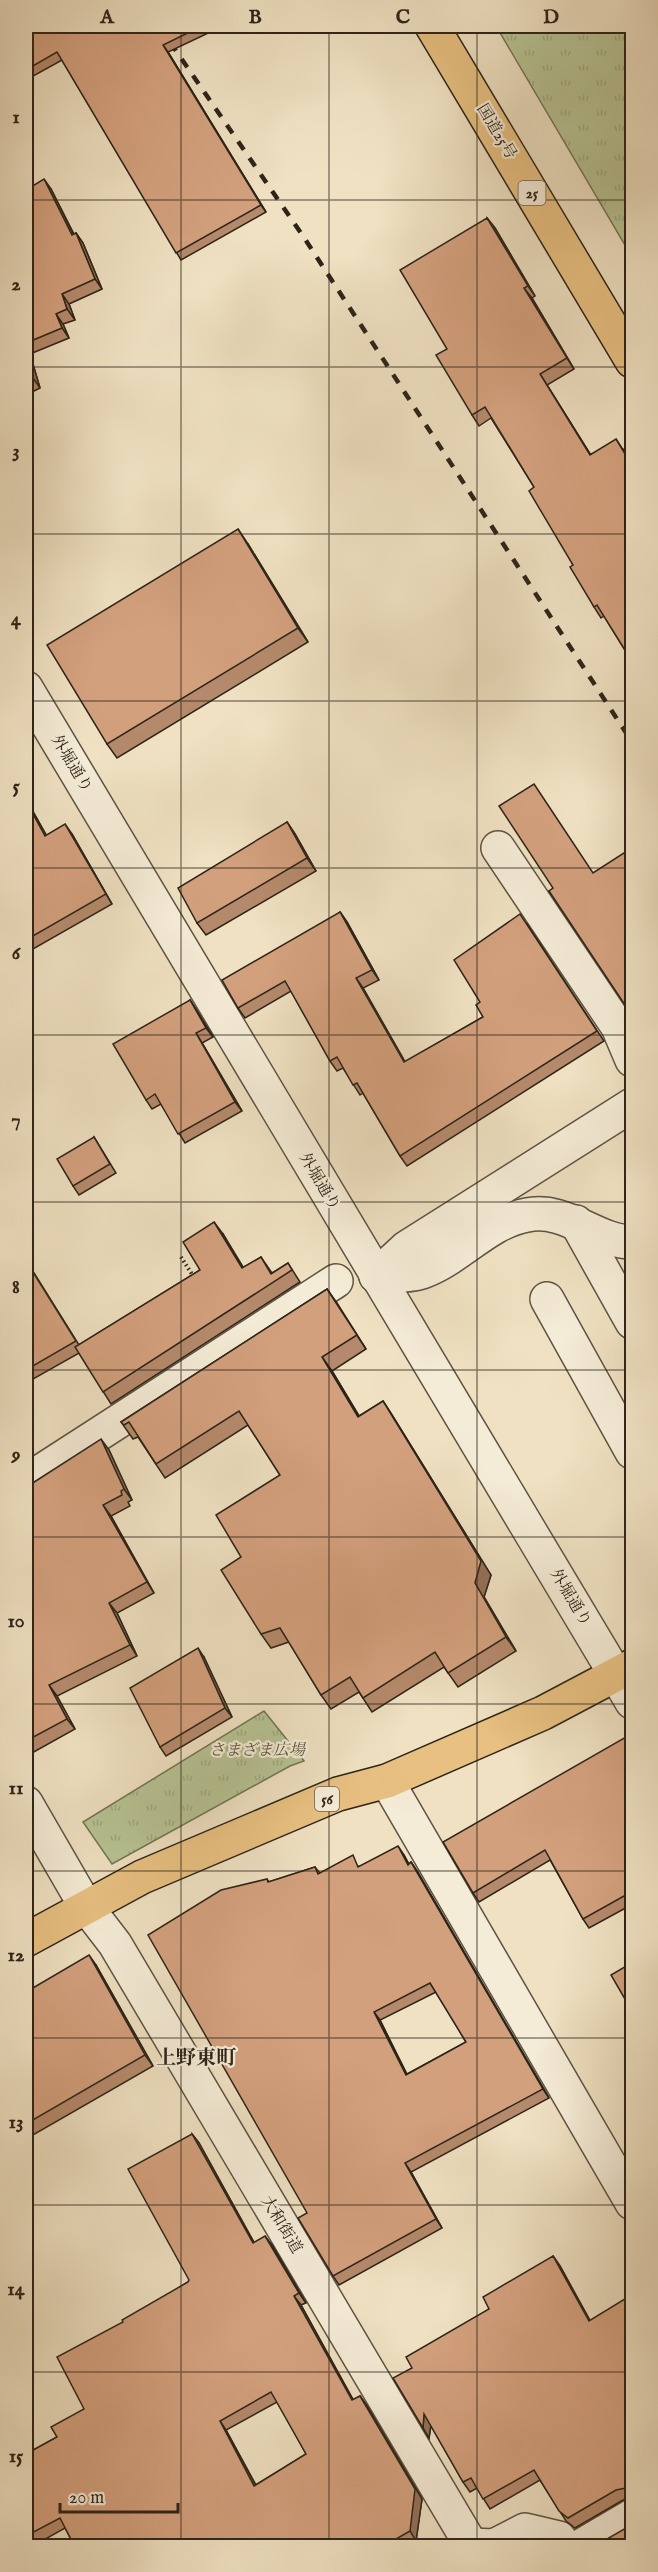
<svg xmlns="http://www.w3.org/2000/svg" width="658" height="2572" font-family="'IM FELL English','Noto Serif JP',serif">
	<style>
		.park { fill: url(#park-tufts); stroke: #727456; stroke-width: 1.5 }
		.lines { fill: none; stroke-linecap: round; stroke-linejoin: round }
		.minor-casing { stroke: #5e5343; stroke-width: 36 }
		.major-casing { stroke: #2d2419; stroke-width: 36 }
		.highway-casing { stroke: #2d2419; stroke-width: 36 }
		.path { stroke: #2d2419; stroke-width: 4; stroke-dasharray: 1.5 3; stroke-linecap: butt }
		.minor { stroke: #f5ecd7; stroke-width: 33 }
		.major { stroke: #e8c081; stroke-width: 33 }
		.highway { stroke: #e8c081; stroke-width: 33 }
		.rail { stroke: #2d2419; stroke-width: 4.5; stroke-dasharray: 10 10; stroke-linecap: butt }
		.wall { fill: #b58a6c; stroke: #2d2419; stroke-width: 1.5; fill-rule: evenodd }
		.shaded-wall { fill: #947058; stroke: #2d2419; stroke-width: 1.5 }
		.building { fill: #d3a07d; stroke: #2d2419; stroke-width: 1.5; fill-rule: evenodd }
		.grid { fill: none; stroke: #2d2419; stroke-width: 1.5; stroke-opacity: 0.55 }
		.labels { text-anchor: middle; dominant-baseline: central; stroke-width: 4.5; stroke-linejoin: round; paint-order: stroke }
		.shield { fill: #f5ecd7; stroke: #696052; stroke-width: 1.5 }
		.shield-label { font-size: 15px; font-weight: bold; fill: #2d2419 }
		.street-label { font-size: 16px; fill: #2d2419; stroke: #f5ecd7 }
		.park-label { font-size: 16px; font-style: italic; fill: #56543e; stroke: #f5ecd7 }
		.quarter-label { font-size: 20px; font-weight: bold; fill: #2d2419; stroke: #f5ecd7 }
		.neatline { fill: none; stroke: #2d2419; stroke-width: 2 }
		.grid-label { font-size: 20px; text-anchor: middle; font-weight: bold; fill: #2d2419 }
	</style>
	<defs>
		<pattern id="park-tufts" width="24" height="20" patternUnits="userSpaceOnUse" patternTransform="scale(1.5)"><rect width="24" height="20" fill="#b7c394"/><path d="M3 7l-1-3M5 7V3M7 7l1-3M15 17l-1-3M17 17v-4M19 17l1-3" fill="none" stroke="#9ea77f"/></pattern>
	</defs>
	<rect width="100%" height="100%" fill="#efe1c2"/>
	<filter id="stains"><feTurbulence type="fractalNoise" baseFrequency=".00333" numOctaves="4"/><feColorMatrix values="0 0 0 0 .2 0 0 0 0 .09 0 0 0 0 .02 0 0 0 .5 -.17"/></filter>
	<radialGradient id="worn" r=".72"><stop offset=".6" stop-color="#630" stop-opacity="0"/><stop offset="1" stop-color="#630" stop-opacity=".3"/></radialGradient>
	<g class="park">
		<path d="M496,26H632V257Z"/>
		<path d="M264,1711L304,1761L290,1766L112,1864L83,1822Z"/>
	</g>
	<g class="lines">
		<defs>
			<g id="minor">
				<path d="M26,688L632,1702"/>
				<path d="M498,848L618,1027L632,1060"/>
				<path d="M576,1222L632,1322"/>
				<path d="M376,1276L406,1248L632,1105"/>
				<path d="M376,1276C390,1275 408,1277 422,1272C459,1259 487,1222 527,1215C566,1207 596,1242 632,1242"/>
				<path d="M547,1299L632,1452"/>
				<path d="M26,1481L336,1281"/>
				<path d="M387,1781L632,2203"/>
				<path d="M26,1803L85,1905L115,1944L471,2545L469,2546"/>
				<path d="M471,2545L494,2546L525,2530L559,2538L564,2546"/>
				<path d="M581,2546L632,2516"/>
			</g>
			<path id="major" d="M26,1940L142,1877L338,1794L387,1781L543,1713L632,1666"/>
			<path id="highway" d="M432,26L632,361"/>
		</defs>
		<use href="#minor" class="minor-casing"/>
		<use href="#major" class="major-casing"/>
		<use href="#highway" class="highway-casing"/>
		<g class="path">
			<path d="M181,1257L195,1279"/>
			<path d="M631,1581L632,1580"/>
		</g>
		<use href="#minor" class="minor"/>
		<use href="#major" class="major"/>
		<use href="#highway" class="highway"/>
		<path class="rail" d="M159,26L303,236L632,742"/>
	</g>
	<g class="wall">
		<path d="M26,26H223L168,52L266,212L181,260L62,60L26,80Z"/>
		<path d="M51,189L74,234L76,233L83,243L102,289L69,304L75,320L63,324L69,338L30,354L40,388L26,395V190Z"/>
		<path d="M487,218L495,228L535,296L532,298L574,369L547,385L590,454L623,449L633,465V663L604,616L601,618L594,607L534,487L491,418L479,426L472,415Z"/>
		<path d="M248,544L308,642L117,758L107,744Z"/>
		<path d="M26,799L46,835L72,834L112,904L26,953Z"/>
		<path d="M287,822L295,834L316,871L206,935L197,923Z"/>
		<path d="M633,858V1015L549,891Z"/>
		<path d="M340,912L347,922L379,980L363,988L405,1062L483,1017L480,1002L527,924L604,1041L407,1166L400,1156L363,1093L360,1095L343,1068L337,1071L330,1061L291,991L245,1018L238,1008Z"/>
		<path d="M190,1000L213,1037L202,1043L242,1111L185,1143L161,1104L152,1109L146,1100Z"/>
		<path d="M94,1137L116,1173L79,1195L73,1186Z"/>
		<path d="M26,1222L29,1228L26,1230Z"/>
		<path d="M223,1234L243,1268L261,1257L272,1273L288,1263L300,1282L111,1404L79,1353L26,1383V1260L79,1345L200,1270Z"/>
		<path d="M327,1289L366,1349L332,1371L359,1416L383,1401L392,1415L491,1575L484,1597L516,1651L458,1687L444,1667L372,1712L359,1692L331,1709L321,1695L289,1642L271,1648L261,1634L241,1557L280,1475L248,1425L165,1478L138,1437L133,1439L121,1422Z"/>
		<path d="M109,1450L132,1500L128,1502L130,1506L111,1516L154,1593L117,1613L137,1656L57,1696L75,1729L32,1753L26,1744V1487Z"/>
		<path d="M204,1657L232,1717L166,1756L160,1747Z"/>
		<path d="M633,1733V1904L589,1928L583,1919L550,1860L479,1902L473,1893Z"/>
		<path d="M404,1855L409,1864L411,1862L417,1871L549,2098L411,2172L442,2228L339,2285L333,2276L307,2213L267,1879L269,1882L315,1867L320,1873L360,1866ZM436,1992L466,2042L407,2074L380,2020Z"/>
		<path d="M26,1859L30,1866L26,1868Z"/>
		<path d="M96,1965L153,2066L26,2139V1992Z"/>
		<path d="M192,2134L199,2143L254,2242L272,2245L306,2303L301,2305L353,2400L360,2396L367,2406L422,2499L416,2541L406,2547H75L65,2528L31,2547H26V2454L57,2437L84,2409L123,2322L188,2282L189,2280ZM277,2402L306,2454L256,2485L226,2430Z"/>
		<path d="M553,2256L560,2266L590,2321L633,2294V2497L623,2500L575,2528L566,2521L540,2480L490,2509L477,2488L470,2492L463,2482L431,2426L429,2438L423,2428L412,2368L489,2309Z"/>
	</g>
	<g class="shaded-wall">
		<path d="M163,45L168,52L266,212L261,205Z"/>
		<path d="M44,179L51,189L79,245L72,235Z"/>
		<path d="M487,218L495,228L535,296L528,286Z"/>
		<path d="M76,233L83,243L102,289L95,279Z"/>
		<path d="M524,288L532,298L574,369L567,358Z"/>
		<path d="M62,294L69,304L75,320L67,309Z"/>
		<path d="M56,314L63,324L69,338L62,328Z"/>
		<path d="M26,348L30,354L40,388L33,378L26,353Z"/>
		<path d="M540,374L547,385L597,465L590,455Z"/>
		<path d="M616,439L633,465V467Z"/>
		<path d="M238,529L248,544L308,642L298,628Z"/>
		<path d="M26,799L52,845L45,836L26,801Z"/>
		<path d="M287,822L295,834L316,871L307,858Z"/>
		<path d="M65,824L72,834L112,904L106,894Z"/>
		<path d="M340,912L347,922L379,980L372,970Z"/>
		<path d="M356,978L363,988L411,1072L404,1062Z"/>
		<path d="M190,1000L196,1009L213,1037L206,1028Z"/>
		<path d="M196,1033L202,1043L242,1111L235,1102Z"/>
		<path d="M214,1222L223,1234L251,1280L242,1268Z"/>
		<path d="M327,1289L337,1303L366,1349L357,1335Z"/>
		<path d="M322,1357L332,1371L368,1431L358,1417Z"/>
		<path d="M383,1401L392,1415L491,1575L484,1597L516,1651L506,1637L475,1583Z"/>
		<path d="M101,1439L109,1450L132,1500L124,1489Z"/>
		<path d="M103,1505L111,1516L154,1593L147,1582Z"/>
		<path d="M109,1603L117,1613L137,1656L130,1645Z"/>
		<path d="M198,1648L204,1657L232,1717L225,1708Z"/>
		<path d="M49,1685L57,1696L75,1729L67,1719Z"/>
		<path d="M398,1846L404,1855L413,1873L408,1865Z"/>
		<path d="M411,1862L417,1871L549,2098L543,2089Z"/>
		<path d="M89,1955L96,1965L153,2066L145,2055Z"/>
		<path d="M374,2012L380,2020L411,2084L406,2075Z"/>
		<path d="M192,2134L199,2143L259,2252L253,2243Z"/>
		<path d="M405,2163L411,2172L442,2228L436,2219Z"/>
		<path d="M265,2236L272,2245L306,2303L299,2293Z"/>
		<path d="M553,2256L560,2266L596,2331L589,2321Z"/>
		<path d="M294,2296L301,2305L359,2410L352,2400Z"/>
		<path d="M360,2396L367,2406L422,2499L416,2541L410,2531Z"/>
		<path d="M424,2414L431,2424L429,2438L423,2428Z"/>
		<path d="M220,2421L226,2430L261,2495L254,2486Z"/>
	</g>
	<g class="building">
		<path d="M26,26H202L163,45L261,205L176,253L57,52L26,70Z"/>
		<path d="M44,179L72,235L76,233L95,279L62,294L67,309L56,314L62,328L26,343V190Z"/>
		<path d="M487,218L528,286L524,288L567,358L540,374L590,455L616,439L633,467V663L597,605L594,607L570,567L573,565L529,491L534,487L485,407L472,415L436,355L447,349L400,270Z"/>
		<path d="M26,353L33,378L26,381Z"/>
		<path d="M238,529L298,628L107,744L47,645Z"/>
		<path d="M534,784L593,873L627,851L633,858V1000L625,1005L549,891L553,888L499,806Z"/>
		<path d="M26,801L45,836L65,824L106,894L26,940Z"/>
		<path d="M287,822L307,858L197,923L178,888Z"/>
		<path d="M340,912L372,970L356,978L404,1062L483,1017L476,1005L480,1002L454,960L520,914L597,1031L400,1156L357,1083L353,1085L337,1057L330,1061L285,981L238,1008L222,980Z"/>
		<path d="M190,1000L206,1028L196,1033L235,1102L178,1134L155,1094L146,1100L113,1044Z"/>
		<path d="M94,1137L110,1164L73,1186L57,1159Z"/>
		<path d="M214,1222L242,1268L261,1257L271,1274L288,1263L292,1270L103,1392L75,1347L200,1270L183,1242Z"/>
		<path d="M26,1261L76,1341L26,1370Z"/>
		<path d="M327,1289L357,1335L322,1357L358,1417L383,1401L481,1561L475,1583L506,1637L448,1673L435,1652L363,1698L350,1677L321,1695L280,1628L261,1634L221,1570L241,1557L216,1515L280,1475L239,1411L156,1464L129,1422L124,1425L121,1422Z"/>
		<path d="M101,1439L124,1489L121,1491L122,1495L103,1505L147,1582L109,1603L130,1645L49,1685L67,1719L26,1741V1487L28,1486Z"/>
		<path d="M198,1648L225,1708L160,1747L130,1688Z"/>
		<path d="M633,1733V1891L583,1919L545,1850L473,1893L443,1842Z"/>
		<path d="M398,1846L408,1865L411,1862L543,2089L405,2163L436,2219L333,2276L298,2218L307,2213L148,1935L221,1890L267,1879L268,1882L315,1867L318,1874L353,1855L358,1867ZM430,1983L466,2042L406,2075L374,2012Z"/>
		<path d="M89,1955L145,2055L26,2124V1992Z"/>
		<path d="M633,1962V2013L611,1975Z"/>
		<path d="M192,2134L253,2243L265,2236L299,2293L294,2296L352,2400L360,2396L415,2489L410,2531L382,2547H75L60,2518L26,2536V2454L57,2437L51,2427L84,2409L57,2357L123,2322L122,2320L188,2282L189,2280L128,2169ZM271,2392L306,2454L254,2486L220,2421Z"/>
		<path d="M553,2256L589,2321L633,2294V2490L626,2488L616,2490L568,2518L559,2511L534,2470L483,2499L471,2478L463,2482L424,2414L423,2428L393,2378L412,2368L406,2357L489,2309L483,2297Z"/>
		<path d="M633,2524V2547H593Z"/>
	</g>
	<path class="grid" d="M181,26V2546M329,26V2546M477,26V2546M26,200H632M26,367H632M26,534H632M26,701H632M26,868H632M26,1035H632M26,1202H632M26,1370H632M26,1537H632M26,1704H632M26,1871H632M26,2038H632M26,2205H632M26,2372H632"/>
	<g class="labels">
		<g class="shield">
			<rect x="518.5" y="181" width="27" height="24" rx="4.5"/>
			<rect x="315" y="1787" width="24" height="24" rx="4.5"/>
		</g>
		<g class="shield-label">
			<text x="532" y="193">25</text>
			<text x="327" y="1799">56</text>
		</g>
		<g class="street-label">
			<text transform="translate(496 132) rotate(59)">国道25号</text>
			<text transform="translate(71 764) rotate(59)">外堀通り</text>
			<text transform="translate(319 1182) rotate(59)">外堀通り</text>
			<text transform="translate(570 1598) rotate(59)">外堀通り</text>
			<text transform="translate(281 2225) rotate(59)">大和街道</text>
		</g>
		<g class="park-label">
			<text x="257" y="1751">さまざま広場</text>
		</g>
		<g class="quarter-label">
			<text x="196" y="2058">上野東町</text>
		</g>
	</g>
	<rect width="658" height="2572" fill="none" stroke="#efe1c2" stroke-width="66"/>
	<path d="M60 2503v9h118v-9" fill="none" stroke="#2d2419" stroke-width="3"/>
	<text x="69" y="2503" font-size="18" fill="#2d2419" stroke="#f5ecd7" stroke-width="4.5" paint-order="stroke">20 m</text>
	<rect x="33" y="33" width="592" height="2506" class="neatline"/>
	<g class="grid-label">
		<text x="107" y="23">A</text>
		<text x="255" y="23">B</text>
		<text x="403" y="23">C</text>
		<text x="551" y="23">D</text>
		<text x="16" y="123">1</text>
		<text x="16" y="290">2</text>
		<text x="16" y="457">3</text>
		<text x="16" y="625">4</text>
		<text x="16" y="792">5</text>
		<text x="16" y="959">6</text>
		<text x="16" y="1126">7</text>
		<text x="16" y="1293">8</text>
		<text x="16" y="1460">9</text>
		<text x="16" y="1627">10</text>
		<text x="16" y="1794">11</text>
		<text x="16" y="1961">12</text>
		<text x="16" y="2128">13</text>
		<text x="16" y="2295">14</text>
		<text x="16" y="2462">15</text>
	</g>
	<rect width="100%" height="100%" filter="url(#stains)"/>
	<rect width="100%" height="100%" fill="url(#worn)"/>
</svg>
